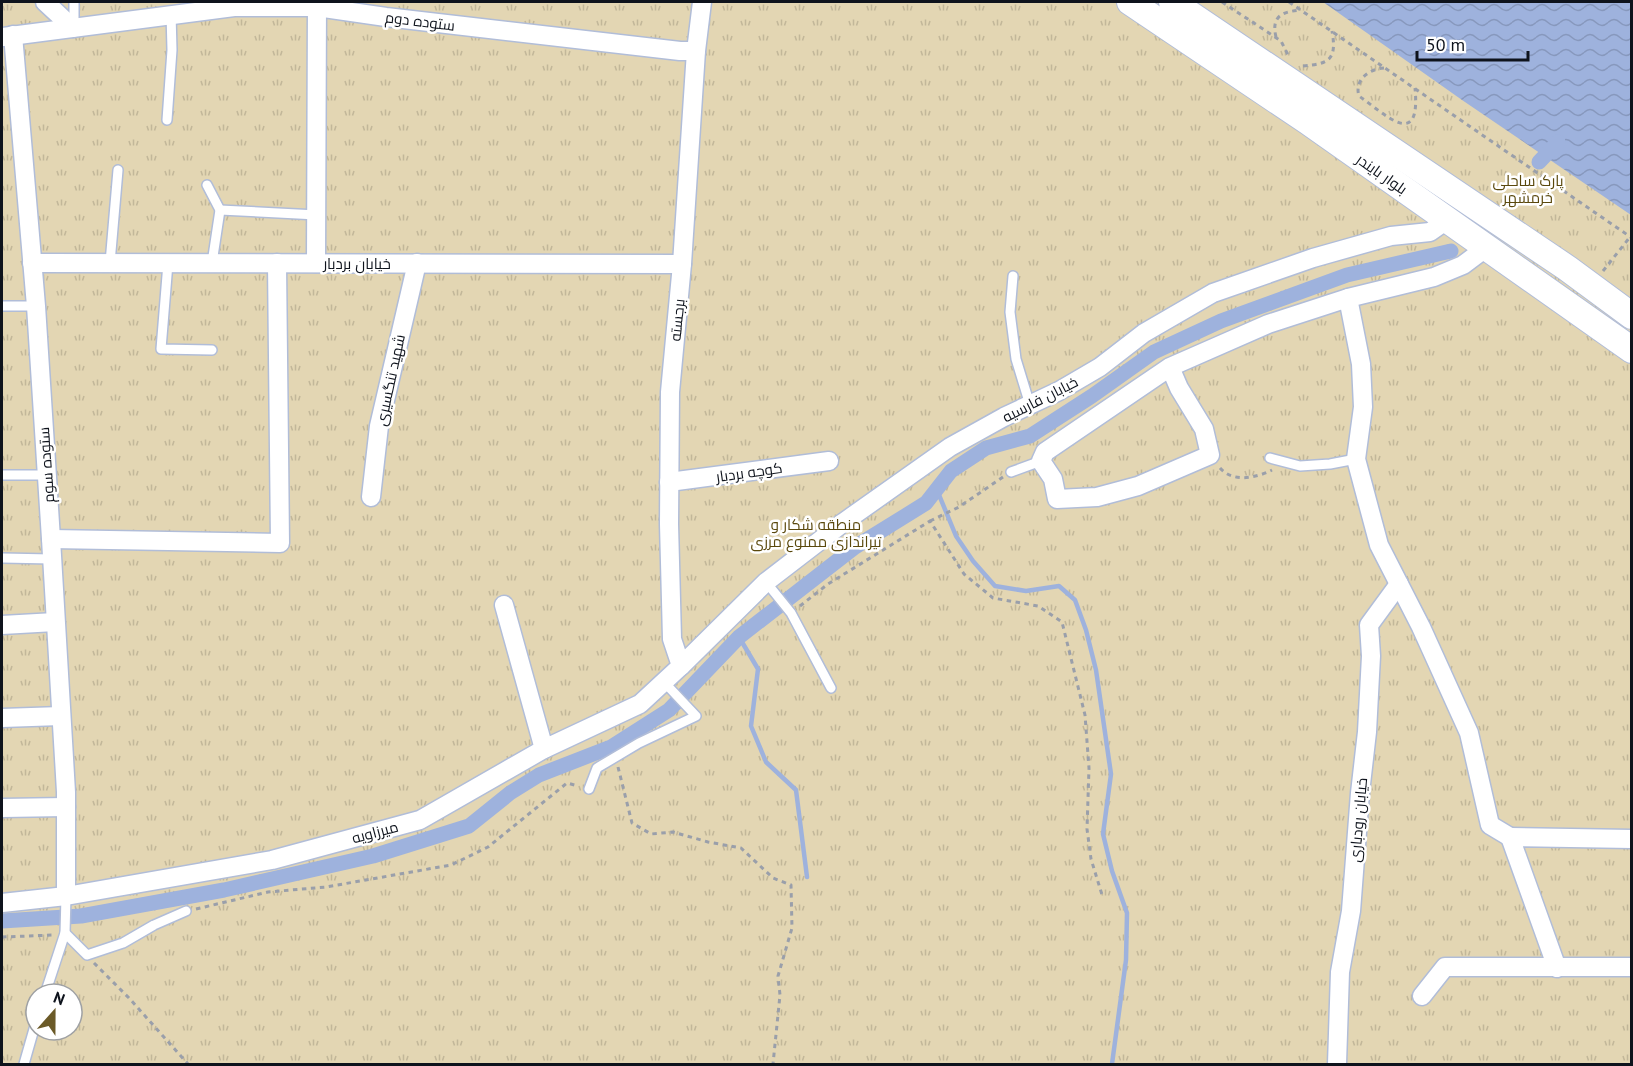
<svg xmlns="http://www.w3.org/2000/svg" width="1633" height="1066" font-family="'PT Sans',Cairo,sans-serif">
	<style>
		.park { fill: url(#park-tufts); fill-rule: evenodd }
		.water { fill: url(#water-waves) }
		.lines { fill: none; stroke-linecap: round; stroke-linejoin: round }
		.stream { stroke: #9eb2dd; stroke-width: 4.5 }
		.canal { stroke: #9eb2dd; stroke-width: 15 }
		.lane-casing { stroke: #b1bdd8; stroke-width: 12 }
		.street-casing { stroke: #b1bdd8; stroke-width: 21 }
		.secondary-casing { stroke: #b1bdd8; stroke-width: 28 }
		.path { stroke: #9a9faa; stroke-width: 3; stroke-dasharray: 4.5 4.5; stroke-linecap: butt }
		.lane { stroke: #fff; stroke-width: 9 }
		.street { stroke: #fff; stroke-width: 18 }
		.secondary { stroke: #fff; stroke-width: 26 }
		.labels { text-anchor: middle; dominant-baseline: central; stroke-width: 5; stroke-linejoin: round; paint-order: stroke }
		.street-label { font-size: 15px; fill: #0e131c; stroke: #fff }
		.park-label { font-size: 15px; fill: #5a480c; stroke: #fff }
	</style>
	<defs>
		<pattern id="park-tufts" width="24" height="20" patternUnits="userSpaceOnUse" patternTransform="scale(1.5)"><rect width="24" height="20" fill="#e3d6b3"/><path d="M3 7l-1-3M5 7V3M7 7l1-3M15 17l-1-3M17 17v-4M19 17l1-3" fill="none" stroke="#c2b799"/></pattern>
		<pattern id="water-waves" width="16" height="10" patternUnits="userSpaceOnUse" patternTransform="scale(1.5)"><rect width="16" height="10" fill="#9eb2dd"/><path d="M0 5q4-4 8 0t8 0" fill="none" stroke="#8798bd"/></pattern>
	</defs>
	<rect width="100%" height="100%" fill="#edf3fe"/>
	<path class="park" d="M2,2H1631V1064H2ZM36,994H72V1030H36Z"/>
	<path class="water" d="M1323,2H1631V215L1462,100Z"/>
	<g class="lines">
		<g class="stream">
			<path d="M937,490L956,536L973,561L995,586L1026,591L1059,586L1075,600L1086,630L1096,670L1111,774L1103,834L1112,871L1127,913L1126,960L1112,1064"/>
			<path d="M739,637L758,669L751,726L766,762L796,790L807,877"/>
		</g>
		<g class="canal">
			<path d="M1539,162L1558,142"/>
			<path d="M2,921L81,916L224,890L373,856L469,826L510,793L539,775L611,747L669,710L739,637L855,547L926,503L951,471L986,448L1030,436L1092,396L1154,352L1221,321L1347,275L1451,251"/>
		</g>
		<defs>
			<g id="lane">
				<path d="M74,26V2"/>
				<path d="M167,120L172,50L171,13"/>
				<path d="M207,185L220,210L212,263"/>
				<path d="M220,210L317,215"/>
				<path d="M110,263L118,170"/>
				<path d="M168,263L161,349L212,350"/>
				<path d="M1013,276L1010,312L1016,359L1030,405"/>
				<path d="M2,306H36"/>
				<path d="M1270,458L1300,466L1330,464L1356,459"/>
				<path d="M1011,472L1041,461"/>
				<path d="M2,475H47"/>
				<path d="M2,558L52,559"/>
				<path d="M766,582L791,613L831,688"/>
				<path d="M589,789L597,768L639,743L696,716L664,682"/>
				<path d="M65,933L87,955L123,943L154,925L186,911"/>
				<path d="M45,994L65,933L66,896"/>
				<path d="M24,1064L36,1022"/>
			</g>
			<g id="street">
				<path d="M45,2L73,28"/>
				<path d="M13,35L36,306L51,539L66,792V896"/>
				<path d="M3,37L234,7H317L386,17L680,51H696"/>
				<path d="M1487,247L1463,265L1434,277L1348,298L1361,364L1363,407L1356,459L1379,545L1421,627L1469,733L1490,825L1510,837"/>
				<path d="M32,263L682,264"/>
				<path d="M316,263L317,2"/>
				<path d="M1170,367L1179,388L1204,429L1210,455L1138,486L1097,497L1057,499L1053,479L1041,461L1045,452L1170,367L1268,324L1348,298"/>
				<path d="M669,482L829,461"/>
				<path d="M371,497L379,426L417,263"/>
				<path d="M51,539L280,543L277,263"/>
				<path d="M504,605L544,749"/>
				<path d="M2,625L55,622"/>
				<path d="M681,666L766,582L844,522L950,447L1004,417L1059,391L1100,367L1144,333L1213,293L1313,258L1391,236L1430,232L1447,220"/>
				<path d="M2,718L61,716"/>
				<path d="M2,808L66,807"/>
				<path d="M2,903L66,896L272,860L420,820L544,749L640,704L681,666L672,639L669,524L670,392L682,264L696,51L702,2"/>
				<path d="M1557,968L1510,837L1632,839"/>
				<path d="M1422,996L1445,967H1632"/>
				<path d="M1337,1064L1340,972L1351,911L1360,793L1367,732L1371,656L1369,625L1399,584"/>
			</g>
			<g id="secondary">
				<path d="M1130,2L1307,121L1632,350"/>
				<path d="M1172,2L1567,268L1632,316"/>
			</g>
		</defs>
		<use href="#lane" class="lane-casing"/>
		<use href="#street" class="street-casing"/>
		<use href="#secondary" class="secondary-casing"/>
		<g class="path">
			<path d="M1222,2L1281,41L1289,57"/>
			<path d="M1289,2L1632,238"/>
			<path d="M1276,37C1271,16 1282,12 1300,10"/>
			<path d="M1303,66C1330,64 1337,59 1332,31"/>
			<path d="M1384,68C1369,69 1354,80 1359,96C1386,115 1421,151 1415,88"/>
			<path d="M1603,271L1630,237"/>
			<path d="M1220,468C1233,483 1256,478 1272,470"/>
			<path d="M930,521L959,507L1003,477"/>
			<path d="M800,606L828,584L930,521L964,574L993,598L1038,606L1062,622L1085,715L1089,768L1087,829L1091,859L1103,898"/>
			<path d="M618,767L632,823L651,834L673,832L708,842L741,848L773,878L791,885L792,928L778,976L780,995L773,1064"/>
			<path d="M196,909L268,892L326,887L451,865L488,847L567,783L578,786"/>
			<path d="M2,937L54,935"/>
			<path d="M94,963L129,998L188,1064"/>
		</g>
		<use href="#lane" class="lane"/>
		<use href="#street" class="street"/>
		<use href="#secondary" class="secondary"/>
	</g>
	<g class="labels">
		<g class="street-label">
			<text transform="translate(420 21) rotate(7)">ستوده دوم</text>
			<text transform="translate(1382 174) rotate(35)">بلوار بایندر</text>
			<text x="357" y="263">خیابان بردبار</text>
			<text transform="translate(677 320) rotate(-84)">برجسته</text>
			<text transform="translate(390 380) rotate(-78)">شهید تنگسیری</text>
			<text transform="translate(1040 399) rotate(-27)">خیابان فارسیه</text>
			<text transform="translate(46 465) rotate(-94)">ستوده سوم</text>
			<text transform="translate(749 472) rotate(-8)">کوچه بردبار</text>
			<text transform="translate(1358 820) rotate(-85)">خیابان رودباری</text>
			<text transform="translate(375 832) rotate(-15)">میرزاویه</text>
		</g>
		<g class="park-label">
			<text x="1528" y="180">پارک ساحلی<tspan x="1528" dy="17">خرمشهر</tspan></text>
			<text x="816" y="524">منطقه شکار و<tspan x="816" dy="17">تیراندازی ممنوع مرزی</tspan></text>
		</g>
	</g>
	<rect width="1633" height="1066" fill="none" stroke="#0e131c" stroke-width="6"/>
	<g transform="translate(54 1012) rotate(21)"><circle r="28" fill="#ffffff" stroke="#9fa1a4" stroke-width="1.5"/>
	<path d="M0-4.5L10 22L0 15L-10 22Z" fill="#6b5a28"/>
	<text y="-9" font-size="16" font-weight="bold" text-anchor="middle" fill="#0e131c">N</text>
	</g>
	<path d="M1417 51v9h111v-9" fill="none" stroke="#0e131c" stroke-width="3"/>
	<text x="1426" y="51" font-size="18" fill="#0e131c" stroke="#ffffff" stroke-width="4.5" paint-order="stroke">50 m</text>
</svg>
